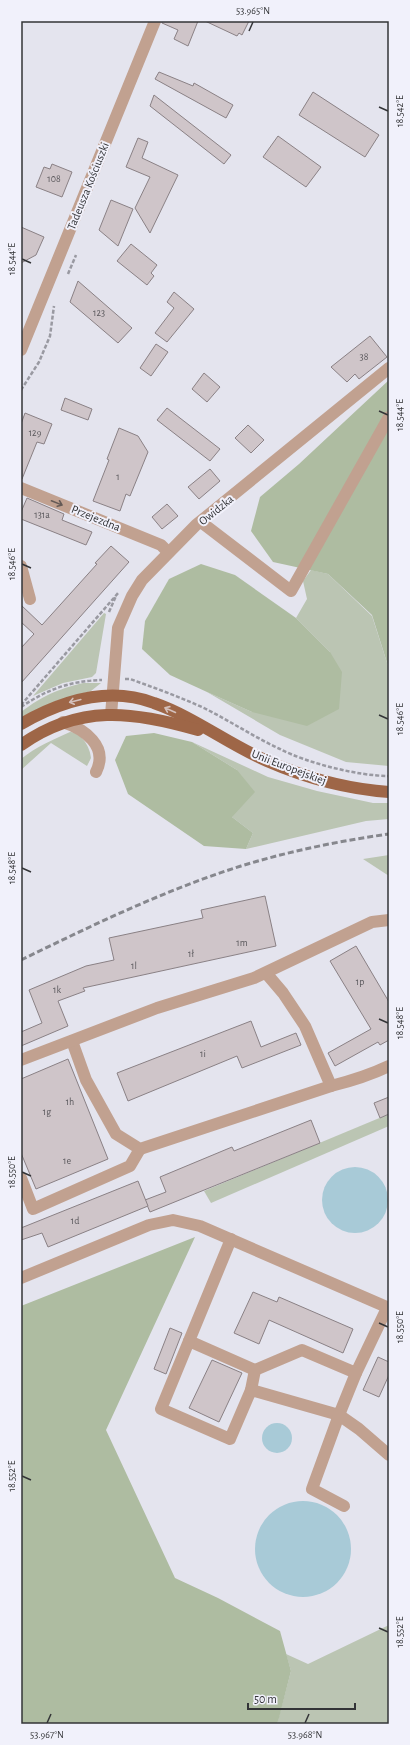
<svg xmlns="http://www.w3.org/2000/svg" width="410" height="1745" font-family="'Alegreya Sans',sans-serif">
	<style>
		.green { fill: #bbc5b3 }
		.forest { fill: #aebca1 }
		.water { fill: #a8cad7 }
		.building { fill: #cfc5c9; stroke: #8a8185 }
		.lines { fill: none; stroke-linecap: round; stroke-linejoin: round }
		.path { stroke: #9999a1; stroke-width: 2.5; stroke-dasharray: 4 2; stroke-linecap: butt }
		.minor { stroke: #c1a190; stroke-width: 12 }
		.major { stroke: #9e6647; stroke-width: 12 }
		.rail { stroke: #86878d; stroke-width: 3; stroke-dasharray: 6 3; stroke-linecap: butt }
		.oneway { stroke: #655a56 }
		.oneway2 { stroke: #d4c0bc }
		.ticks { fill: none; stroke: #333437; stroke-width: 1.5 }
		.labels { text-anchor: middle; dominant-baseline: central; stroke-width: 4; stroke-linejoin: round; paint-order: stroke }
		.number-label { font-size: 10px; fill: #5a585c }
		.street-label { font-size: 12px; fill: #333437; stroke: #f1f1fb }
		.neatline { fill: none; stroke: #333437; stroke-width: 1.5 }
		.ticks-label { font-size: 10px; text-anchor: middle; fill: #333437 }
	</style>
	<rect width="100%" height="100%" fill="#e4e4ee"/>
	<g class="green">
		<path d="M311,570L328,574L372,616L389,669V766L346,762L280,735L207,692L252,712L330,652L296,618L307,599L303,581Z"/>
		<path d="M104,613L106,614L96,673L92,677L63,683L33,696Z"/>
		<path d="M83,683H101L91,691L56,701L21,717V712C44,695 56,690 83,683Z"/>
		<path d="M70,732C82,733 90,747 91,758L87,766L51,743L21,770V759C36,747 52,740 70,732Z"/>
		<path d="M192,742L268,777L317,791L373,803H389V819L366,821L246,849L253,833L232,817L237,770Z"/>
		<path d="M389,855V876L363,859Z"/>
		<path d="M389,1114V1126L211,1203L204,1191Z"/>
		<path d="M389,1625V1724H277L291,1671L286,1654L308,1664Z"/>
	</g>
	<g class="forest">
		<path d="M389,380V669L372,615L328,574L273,562L251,531L260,497L299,464Z"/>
		<path d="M201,564L235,575L296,618L330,652L342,672L339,709L307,726L252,712L207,692L170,675L142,649L145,621L169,579Z"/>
		<path d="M154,733L192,742L237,770L255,792L232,817L253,833L246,849L204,846L128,794L115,760L126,736Z"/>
		<path d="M195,1237L106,1430L175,1578L218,1598L280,1631L291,1671L279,1718L277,1724H21V1306Z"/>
	</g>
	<g class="water">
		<circle cx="355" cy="1200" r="33"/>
		<circle cx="277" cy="1438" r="15"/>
		<circle cx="303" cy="1549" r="48"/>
	</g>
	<g class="building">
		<path d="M162,21H198L188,46L174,39L178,30L162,23Z"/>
		<path d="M205,21H249L242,35L239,33L237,36Z"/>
		<path d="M159,72L193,86L194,83L233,105L226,118L155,79Z"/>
		<path d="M313,92L379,135L365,157L299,115Z"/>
		<path d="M154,95L231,155L224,164L150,106Z"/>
		<path d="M278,136L321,167L306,187L263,157Z"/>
		<path d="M138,138L148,142L142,158L178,175L150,233L135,208L150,177L126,167Z"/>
		<path d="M52,164L72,172L62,197L36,187L44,167L50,169Z"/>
		<path d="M111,200L133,209L118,246L99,230Z"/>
		<path d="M21,227L44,237L36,255L21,263Z"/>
		<path d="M131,244L157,265L151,273L154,276L147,285L117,261Z"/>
		<path d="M78,281L132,328L118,343L70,302Z"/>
		<path d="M174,292L194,309L167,342L155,333L174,308L167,302Z"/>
		<path d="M370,336L387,357L359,379L355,374L347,382L331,367Z"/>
		<path d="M156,344L168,352L151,376L140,368Z"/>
		<path d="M204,373L220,387L207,402L192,389Z"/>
		<path d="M65,398L92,409L88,420L61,410Z"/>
		<path d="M167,408L220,449L210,461L157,420Z"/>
		<path d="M25,413L52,424L44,444L37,442L22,479L21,424Z"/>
		<path d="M248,425L264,440L251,453L235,438Z"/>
		<path d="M119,428L138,436L148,452L130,496L126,494L120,511L93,501L109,460L107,459Z"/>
		<path d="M210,469L220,481L199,499L188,487Z"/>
		<path d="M27,498L64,514L62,520L92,532L86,545L21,519V512Z"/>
		<path d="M167,504L178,516L162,529L152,517Z"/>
		<path d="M111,546L129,562L21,683V648L34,634L21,622V605L42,625L97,564L95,563Z"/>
		<path d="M265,896L276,946L83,988L85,991L58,1001L68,1026L21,1046V1032L42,1023L29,990L86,966L114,960L109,938L203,918L201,910Z"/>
		<path d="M356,946L389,1002V1040L380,1045L378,1042L335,1066L328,1053L371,1029L330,961Z"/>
		<path d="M251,1021L261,1047L296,1033L301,1045L242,1068L237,1056L128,1101L117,1073Z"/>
		<path d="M68,1059L108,1159L36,1189L21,1153V1079Z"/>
		<path d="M389,1097V1114L380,1118L374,1103Z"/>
		<path d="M311,1120L320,1143L150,1212L145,1200L166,1192L160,1177L232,1147L234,1151Z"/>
		<path d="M138,1181L148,1206L48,1247L42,1233L21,1240V1228Z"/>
		<path d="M253,1292L277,1302L279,1297L353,1329L343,1353L269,1320L259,1344L234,1333Z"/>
		<path d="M170,1328L182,1333L166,1374L154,1369Z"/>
		<path d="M378,1357L389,1362V1375L379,1397L363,1390Z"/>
		<path d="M212,1360L242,1373L219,1422L189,1408Z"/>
	</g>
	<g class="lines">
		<g class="path">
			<path d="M68,274L76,255"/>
			<path d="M21,390L39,362L50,336L54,306"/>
			<path d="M109,612L116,596"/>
			<path d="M125,679H130C155,688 180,697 204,708C230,721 254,737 280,749C307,763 358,776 389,776"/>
			<path d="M21,705L119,592"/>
			<path d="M21,707C48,689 70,681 102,680"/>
		</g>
		<g class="minor">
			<path d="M21,350L155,21"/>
			<path d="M21,488L161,545L168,552"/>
			<path d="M201,522L291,591L389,417"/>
			<path d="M21,566L30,599"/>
			<path d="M111,715L118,628L132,596L142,580L196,525L389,368"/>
			<path d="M63,722C84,729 109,746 96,772"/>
			<path d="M266,973L283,993L305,1026L331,1086"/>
			<path d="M72,1041L86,1080L116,1134L140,1149L331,1086C351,1081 370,1075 389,1066"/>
			<path d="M21,1060L157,1008L254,978L372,922L389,920"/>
			<path d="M21,1178L33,1209L130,1166L140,1149"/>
			<path d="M231,1239L189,1341L255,1370L302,1350L356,1373L387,1308"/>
			<path d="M21,1278L149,1225L173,1220L200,1226L389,1308"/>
			<path d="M189,1341L161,1409L230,1439L251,1390L255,1370"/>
			<path d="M251,1390L339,1415L356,1373"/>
			<path d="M344,1506L312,1489L339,1415L359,1429L389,1455"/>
		</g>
		<g class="major">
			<path d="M21,724C61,701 109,686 154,703C194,717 228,744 267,761C306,778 347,789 389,792"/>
			<path d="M21,745C79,704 133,711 198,730"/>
		</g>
		<path class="rail" d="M21,960C93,925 165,890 241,866C290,851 339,841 389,834"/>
	</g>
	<defs><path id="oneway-shaft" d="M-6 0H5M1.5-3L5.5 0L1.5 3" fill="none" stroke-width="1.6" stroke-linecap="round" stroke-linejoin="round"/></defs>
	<use class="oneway" href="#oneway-shaft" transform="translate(57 503) rotate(22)"/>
	<g class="oneway2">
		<use href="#oneway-shaft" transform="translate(75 701) rotate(166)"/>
		<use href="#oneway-shaft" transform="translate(170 710) rotate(-156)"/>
	</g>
	<path class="ticks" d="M249,31L253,22M379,107L388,111M22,259L31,263M379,411L388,415M22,564L31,568M379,715L388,719M22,868L31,872M379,1019L388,1023M22,1172L31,1176M379,1323L388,1327M22,1476L31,1480M379,1628L388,1632M47,1723L51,1714M305,1723L309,1714"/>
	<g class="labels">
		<g class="number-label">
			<text x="54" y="179">108</text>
			<text x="99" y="313">123</text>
			<text x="364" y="357">38</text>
			<text x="35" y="433">129</text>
			<text x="118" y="477">1</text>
			<text x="42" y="515">131a</text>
			<text x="242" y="943">1m</text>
			<text x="191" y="954">1ł</text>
			<text x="134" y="966">1l</text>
			<text x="360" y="982">1p</text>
			<text x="57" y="990">1k</text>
			<text x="203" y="1054">1i</text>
			<text x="70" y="1102">1h</text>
			<text x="47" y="1112">1g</text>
			<text x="67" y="1161">1e</text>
			<text x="75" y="1221">1d</text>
		</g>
		<g class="street-label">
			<text transform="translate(88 186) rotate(-68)">Tadeusza Kościuszki</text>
			<text transform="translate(216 510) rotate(-39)">Owidzka</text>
			<text transform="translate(96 518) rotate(22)">Przejezdna</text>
			<text transform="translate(289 767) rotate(21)">Unii Europejskiej</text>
		</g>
	</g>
	<rect width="410" height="1745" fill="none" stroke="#f1f1fb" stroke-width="44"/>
	<path d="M248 1703v6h107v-6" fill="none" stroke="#333437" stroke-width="2"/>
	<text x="254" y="1703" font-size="12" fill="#333437" stroke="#f1f1fb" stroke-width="3" paint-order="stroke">50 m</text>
	<rect x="22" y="22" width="366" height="1701" class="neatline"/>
	<g class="ticks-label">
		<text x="253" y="14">53.965°N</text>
		<text transform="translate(399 111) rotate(-90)" y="4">18.542°E</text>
		<text transform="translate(11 259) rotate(-90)" y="4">18.544°E</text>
		<text transform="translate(399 415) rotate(-90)" y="4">18.544°E</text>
		<text transform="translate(11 564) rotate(-90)" y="4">18.546°E</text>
		<text transform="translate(399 719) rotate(-90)" y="4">18.546°E</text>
		<text transform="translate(11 868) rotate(-90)" y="4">18.548°E</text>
		<text transform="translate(399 1023) rotate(-90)" y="4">18.548°E</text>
		<text transform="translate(11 1172) rotate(-90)" y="4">18.550°E</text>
		<text transform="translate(399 1327) rotate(-90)" y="4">18.550°E</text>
		<text transform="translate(11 1476) rotate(-90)" y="4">18.552°E</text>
		<text transform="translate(399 1632) rotate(-90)" y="4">18.552°E</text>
		<text x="47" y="1738">53.967°N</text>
		<text x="305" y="1738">53.968°N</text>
	</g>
</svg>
